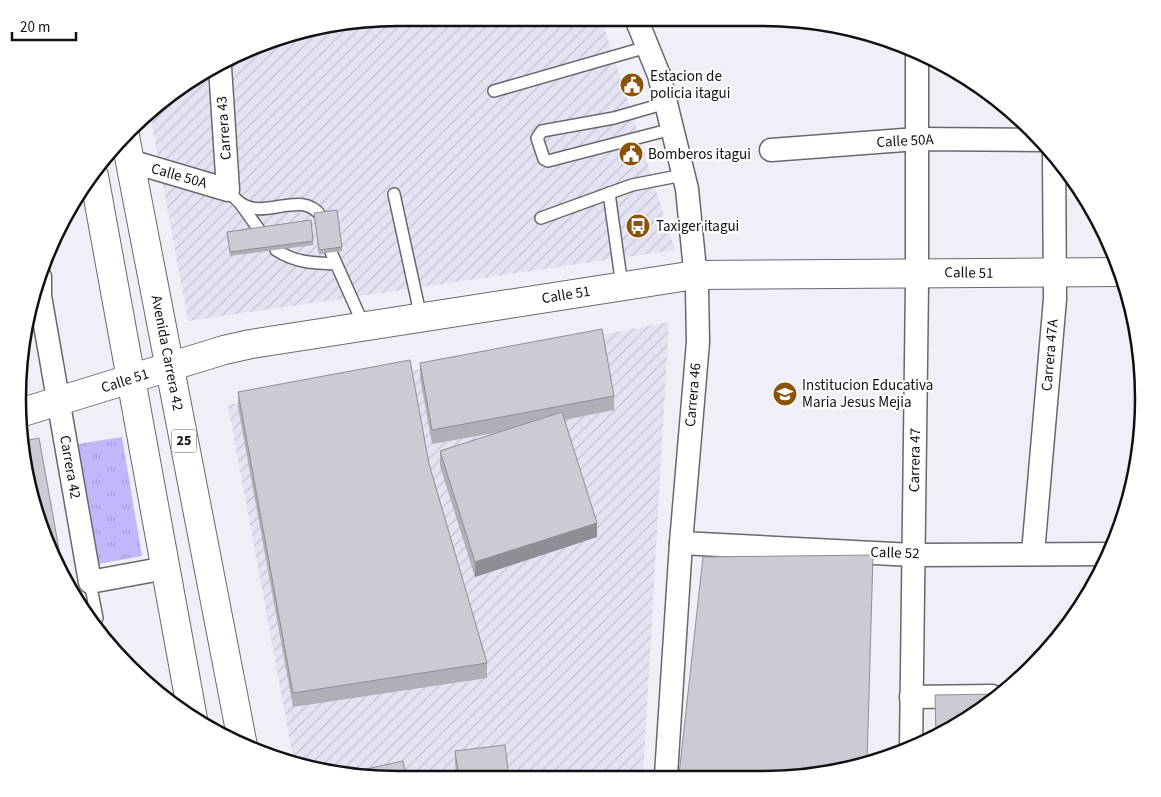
<svg xmlns="http://www.w3.org/2000/svg" width="1161" height="797" font-family="'Source Sans 3',sans-serif">
	<style>
		.industrial { fill: url(#industrial-furrows) }
		.park { fill: url(#park-tufts) }
		.lines { fill: none; stroke-linecap: round; stroke-linejoin: round }
		.service-casing { stroke: #686770; stroke-width: 14 }
		.minor-casing { stroke: #686770; stroke-width: 25 }
		.tertiary-casing { stroke: #686770; stroke-width: 30 }
		.trunk-casing { stroke: #686770; stroke-width: 30 }
		.service { stroke: #fff; stroke-width: 11 }
		.minor { stroke: #fff; stroke-width: 22 }
		.tertiary { stroke: #fff; stroke-width: 28 }
		.trunk { stroke: #fff; stroke-width: 28 }
		.wall { fill: #afafb7 }
		.shaded-wall { fill: #8f8e95 }
		.building { fill: #cccbd5; stroke: #8f8e95 }
		.labels { text-anchor: middle; dominant-baseline: central; stroke-width: 4.5; stroke-linejoin: round; paint-order: stroke }
		.shield { fill: #fff; stroke: #58585a; stroke-width: 1 }
		.shield-label { font-size: 14px; font-weight: bold; fill: #111014 }
		.poi-label { font-size: 15px; fill: #111014; stroke: #fff; text-anchor: start }
		.street-label { font-size: 15px; fill: #111014; stroke: #fff }
		.rim { fill: none; stroke: #111014; stroke-width: 2.5 }
	</style>
	<defs>
		<pattern id="industrial-furrows" width="10" height="10" patternUnits="userSpaceOnUse" patternTransform="scale(1.25)"><rect width="10" height="10" fill="#e5e3f3"/><path d="M-1 1l2-2M0 10L10 0M9 11l2-2" fill="none" stroke="#c3c2cf"/></pattern>
		<pattern id="park-tufts" width="24" height="20" patternUnits="userSpaceOnUse" patternTransform="scale(1.25)"><rect width="24" height="20" fill="#c2b7fb"/><path d="M3 7l-1-3M5 7V3M7 7l1-3M15 17l-1-3M17 17v-4M19 17l1-3" fill="none" stroke="#a69cd6"/></pattern>
	</defs>
	<rect width="100%" height="100%" fill="#f0eff8"/>
	<g class="industrial">
		<path d="M399,18L602,21L675,250L188,321L150,114L187,82L300,31Z"/>
		<path d="M669,322L643,775L399,779L324,772L294,763L228,405Z"/>
	</g>
	<path class="park" d="M122,437L142,556L98,564L78,444Z"/>
	<g class="lines">
		<defs>
			<g id="service">
				<path d="M494,91L647,47"/>
				<path d="M666,103L614,118L542,131L537,138L544,159L548,161L672,129"/>
				<path d="M228,190C232,194 235,199 239,202C264,222 301,188 321,216"/>
				<path d="M609,193L622,286"/>
				<path d="M394,194L421,318"/>
				<path d="M240,203L260,231"/>
				<path d="M541,218L632,185L683,175"/>
				<path d="M276,250C296,263 313,263 336,264"/>
				<path d="M331,252L364,326"/>
				<path d="M90,582L97,618L94,619"/>
			</g>
			<g id="minor">
				<path d="M637,21L659,75L687,189L697,290L698,342L681,543L666,775"/>
				<path d="M771,150L917,139L1041,140"/>
				<path d="M130,161L228,190L220,67"/>
				<path d="M40,277V296L90,582L166,568"/>
				<path d="M681,543L913,555L1110,554"/>
				<path d="M1033,553L1055,299L1054,156"/>
				<path d="M911,697L992,696"/>
				<path d="M911,747L917,284V52"/>
			</g>
			<path id="tertiary" d="M23,412L224,350L251,344L695,275L1120,272"/>
			<g id="trunk">
				<path d="M125,136L243,746"/>
				<path d="M94,176L193,719"/>
			</g>
		</defs>
		<use href="#service" class="service-casing"/>
		<use href="#minor" class="minor-casing"/>
		<use href="#tertiary" class="tertiary-casing"/>
		<use href="#trunk" class="trunk-casing"/>
		<use href="#service" class="service"/>
		<use href="#minor" class="minor"/>
		<use href="#tertiary" class="tertiary"/>
		<use href="#trunk" class="trunk"/>
	</g>
	<g class="wall">
		<path d="M314,213L342,247V251L319,254Z"/>
		<path d="M227,232L313,241V245L230,256Z"/>
		<path d="M420,363L614,396V410L564,420L597,537L475,577L440,466V451L500,432L432,444L420,378Z"/>
		<path d="M238,392L429,464L487,663V678L293,707L238,407Z"/>
		<path d="M455,751L509,778L457,779L455,763Z"/>
	</g>
	<path class="shaded-wall" d="M597,523V537L475,577V562Z"/>
	<g class="building">
		<path d="M337,210L342,247L319,250L314,213Z"/>
		<path d="M311,220L313,241L230,252L227,232Z"/>
		<path d="M602,329L614,396L432,430L420,363Z"/>
		<path d="M410,360L429,464L487,663L293,693L238,392Z"/>
		<path d="M562,412L597,523L475,562L440,451Z"/>
		<path d="M39,438L64,577L57,567L25,473L24,441Z"/>
		<path d="M873,555L867,762L837,772L679,775L703,557Z"/>
		<path d="M996,694L936,737L935,695Z"/>
		<path d="M505,745L509,778H459L455,751Z"/>
		<path d="M403,761L407,779L398,780L344,774Z"/>
	</g>
	<defs>
		<symbol id="civic-disc" viewBox="-11 -11 22 22"><circle r="9.5" fill="#8b5209" stroke="#fff"/><path d="M-.6-6.5H3V-4.5H.6V-3L4-1V1h2V6H-6V1h2V-1L-.6-3ZM-1.2 2.5V6h2.4V2.5Z" fill="#fff"/></symbol>
		<symbol id="bus-disc" viewBox="-11 -11 22 22"><circle r="9.5" fill="#8b5209" stroke="#fff"/><path d="M-5-6H5V4H4V6H2V4H-2V6H-4V4H-5ZM-3.5-4V0h7V-4ZM-3.5 1.2v1.5H-2V1.2ZM2 1.2v1.5H3.5V1.2Z" fill="#fff"/></symbol>
		<symbol id="school-disc" viewBox="-11 -11 22 22"><circle r="9.5" fill="#8b5209" stroke="#fff"/><path d="M0-5L7-2L0 1L-7-2ZM-4 1L0 2.5L4 1V4Q0 6-4 4Z" fill="#fff"/></symbol>
	</defs>
	<g fill-rule="evenodd">
		<use href="#civic-disc" x="618" y="71" width="28" height="28"/>
		<use href="#civic-disc" x="617" y="140" width="28" height="28"/>
		<use href="#bus-disc" x="624" y="212" width="28" height="28"/>
		<use href="#school-disc" x="771" y="380" width="28" height="28"/>
	</g>
	<g class="labels">
		<rect class="shield" x="171.5" y="429.5" width="25" height="23" rx="4"/>
		<g class="shield-label">
			<text x="184" y="441">25</text>
		</g>
		<g class="poi-label">
			<text x="650" y="76">Estacion de<tspan x="650" dy="17">policia itagui</tspan></text>
			<text x="648" y="154">Bomberos itagui</text>
			<text x="656" y="226">Taxiger itagui</text>
			<text x="802" y="385">Institucion Educativa<tspan x="802" dy="17">Maria Jesus Mejia</tspan></text>
		</g>
		<g class="street-label">
			<text transform="translate(224 128) rotate(-94)">Carrera 43</text>
			<text transform="translate(905 141) rotate(-3)">Calle 50A</text>
			<text transform="translate(179 176) rotate(16)">Calle 50A</text>
			<text transform="translate(969 273) rotate(1)">Calle 51</text>
			<text transform="translate(566 295) rotate(-9)">Calle 51</text>
			<text transform="translate(167 353) rotate(79)">Avenida Carrera 42</text>
			<text transform="translate(1050 355) rotate(-85)">Carrera 47A</text>
			<text transform="translate(125 381) rotate(-18)">Calle 51</text>
			<text transform="translate(693 395) rotate(-85)">Carrera 46</text>
			<text transform="translate(915 460) rotate(-89)">Carrera 47</text>
			<text transform="translate(70 467) rotate(80)">Carrera 42</text>
			<text transform="translate(895 553) rotate(2)">Calle 52</text>
		</g>
	</g>
	<path d="M0 0H1161V797H0ZM398 26H763A372 372 0 0 1 1135 398V399A372 372 0 0 1 763 771H398A372 372 0 0 1 26 399V398A372 372 0 0 1 398 26Z" fill="#fff" fill-rule="evenodd"/>
	<path class="rim" d="M398 26H763A372 372 0 0 1 1135 398V399A372 372 0 0 1 763 771H398A372 372 0 0 1 26 399V398A372 372 0 0 1 398 26Z"/>
	<path d="M12 32v8h64v-8" fill="none" stroke="#111014" stroke-width="2.5"/>
	<text x="20" y="32" font-size="15" fill="#111014" stroke="#ffffff" stroke-width="4" paint-order="stroke">20 m</text>
</svg>
